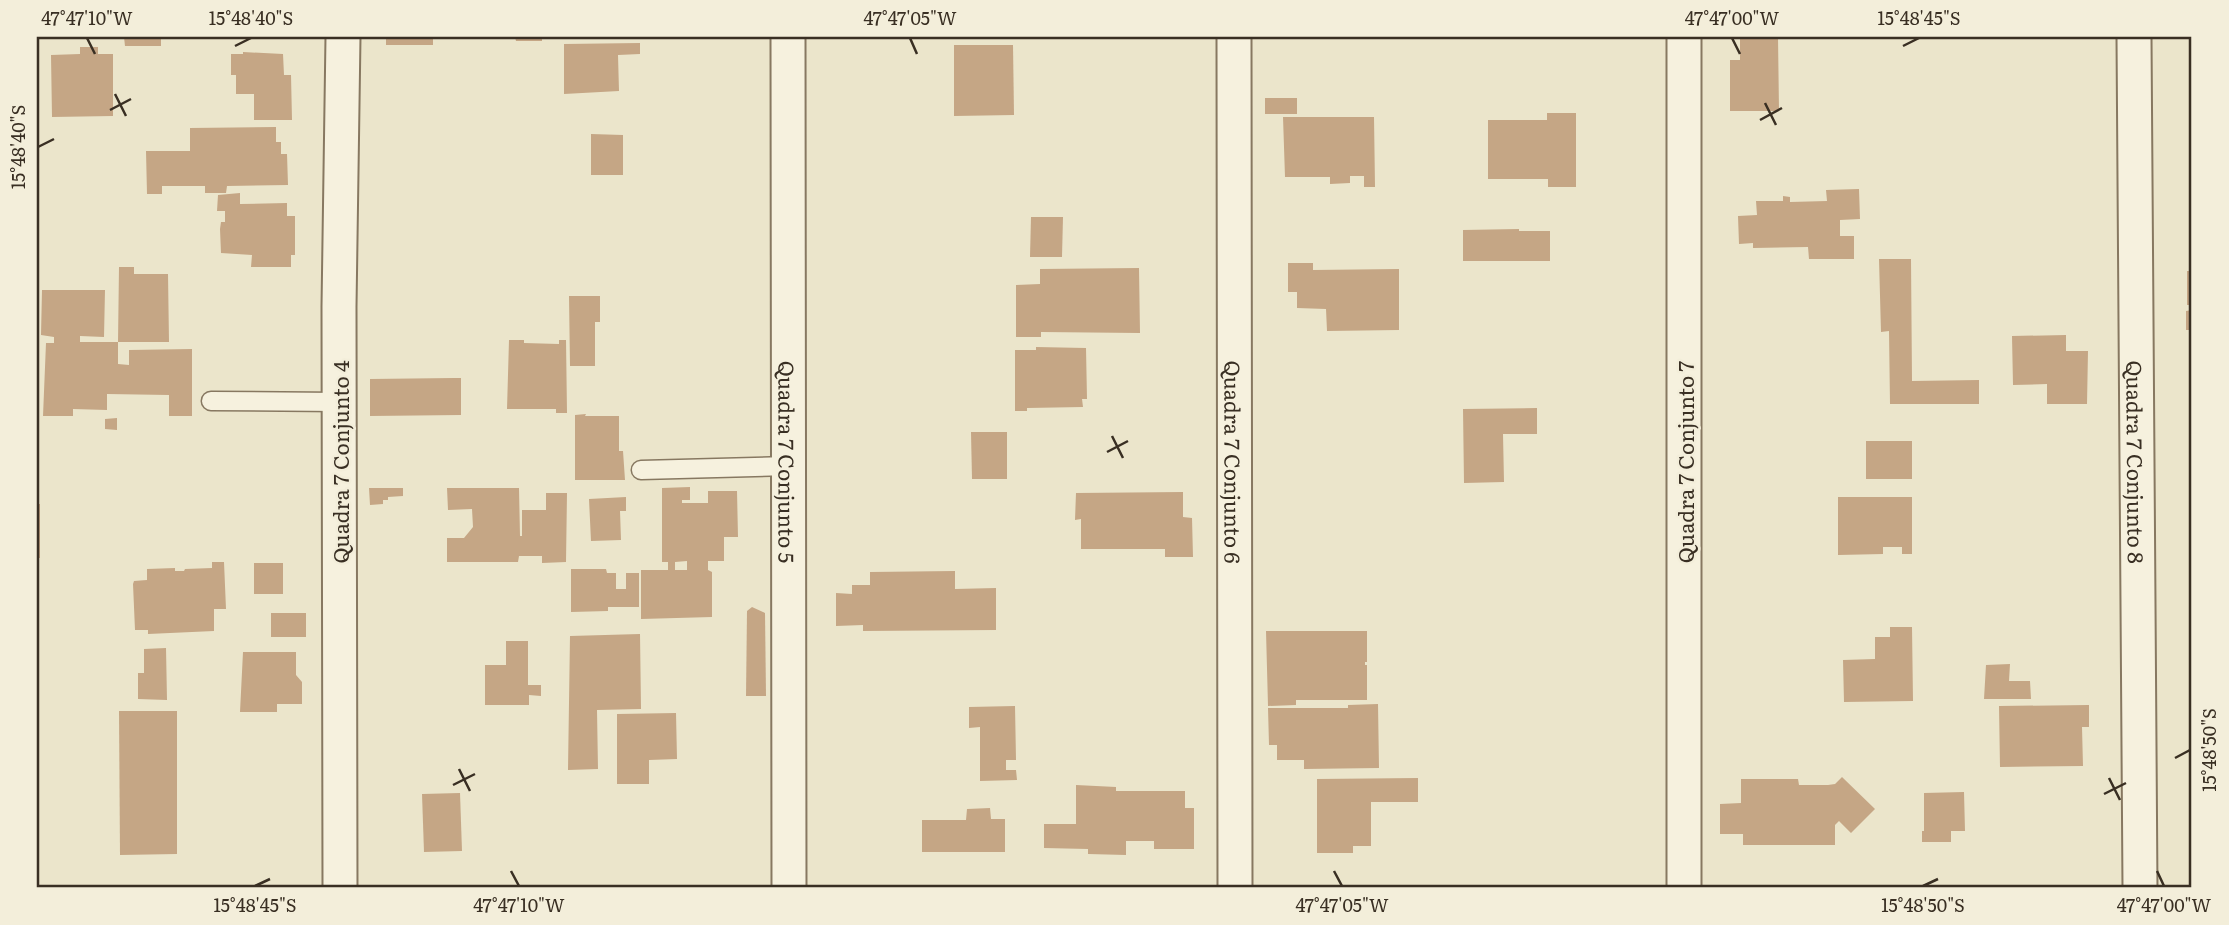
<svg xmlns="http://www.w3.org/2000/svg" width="2229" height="925" font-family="Literata,serif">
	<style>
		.building { fill: #c5a685; fill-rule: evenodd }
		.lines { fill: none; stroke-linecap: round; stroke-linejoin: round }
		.service-casing { stroke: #877861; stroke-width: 21 }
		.minor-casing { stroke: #877861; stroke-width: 37 }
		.service { stroke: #f6f1de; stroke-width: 18 }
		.minor { stroke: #f6f1de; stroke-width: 33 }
		.ticks { fill: none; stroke: #392f23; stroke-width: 2.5 }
		.labels { text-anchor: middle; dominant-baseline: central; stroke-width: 5; stroke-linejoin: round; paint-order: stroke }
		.street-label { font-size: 21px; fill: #392f23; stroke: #f3eeda }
		.neatline { fill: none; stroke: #392f23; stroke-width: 2.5 }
		.ticks-label { font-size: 18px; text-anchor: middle; fill: #392f23 }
	</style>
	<rect width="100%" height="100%" fill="#ebe5cb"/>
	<g class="building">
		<path d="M124,37H161V46H125Z"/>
		<rect x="386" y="37" width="47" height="8"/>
		<path d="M515,37H542V41H516Z"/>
		<path d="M1740,37H1778L1779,111H1730V60H1740Z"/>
		<path d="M640,43V54L618,55L619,91L564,94V44Z"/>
		<path d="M954,45H1013L1014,115L954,116Z"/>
		<path d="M80,47H98V54H113V116L52,117L51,55L80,54Z"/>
		<path d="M243,52L283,54L284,75H291L292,120H254V94H236V75H231V54H243Z"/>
		<rect x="1265" y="98" width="32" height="16"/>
		<path d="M1547,113H1576V187H1548V179H1488V120H1547Z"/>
		<path d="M1283,117H1374L1375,187H1364V176H1350V183L1330,184V177H1285Z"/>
		<path d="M276,127V142H281V154H287L288,185L227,186L226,193H205V186H162V194H147L146,151H190V128Z"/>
		<path d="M591,134L623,135V175H591Z"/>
		<path d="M1859,189L1860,219L1840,220V236H1854V259H1809L1808,247L1753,248V243L1739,244L1738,216L1757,215L1756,201H1783V196L1790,197V202L1827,201L1826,190Z"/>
		<path d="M240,193V204L287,203V216H295V255H291V267H251L252,255L221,253L220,229L221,222H225V211H217L218,195Z"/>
		<path d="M1031,217H1063L1062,257H1030Z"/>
		<path d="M1519,229V231H1550V261H1463V230Z"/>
		<path d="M1879,259H1911L1912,381L1979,380V404H1890L1889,331L1881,332Z"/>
		<path d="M1288,263H1313V270L1399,269V330L1327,331L1326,309L1297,308V292H1288Z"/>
		<path d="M119,267H134V274H168L169,342H118Z"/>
		<path d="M1139,268L1140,333L1041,332V337H1016V285L1040,284V269Z"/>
		<rect x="2187" y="271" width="5" height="34"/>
		<path d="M42,290H105L104,337L80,336V342H118V364L129,365V350L192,349V416H169V395L107,394V410L73,409V416H43L46,343H54V337L41,335Z"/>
		<path d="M569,296H600V322H595V366H570Z"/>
		<path d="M2192,310V330H2186V311Z"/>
		<path d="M2066,335V351H2088L2087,404H2047V384L2013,385L2012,336Z"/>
		<path d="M509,340H524V343L559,344V340H566L567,413H556V409H507Z"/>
		<path d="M1036,347L1086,348L1087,399H1082L1083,407L1027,408V411H1015V350H1036Z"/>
		<path d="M454,378H461V415L370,416V379Z"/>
		<path d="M1537,408V434H1503L1504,482L1464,483L1463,409Z"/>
		<path d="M586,414L585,416H619V451H623L625,480H575V415Z"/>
		<path d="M117,418V430L105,429V419Z"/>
		<path d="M971,432H1007V479H972Z"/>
		<rect x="1866" y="441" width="46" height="38"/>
		<path d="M690,487V500H682V503H708V491H737L738,537H724V561H708V570L712,572V617L641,619V570H668V562H662V488ZM687,561V570H675V562Z"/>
		<path d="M369,488H403V496L388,497V500H383V504L370,505Z"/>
		<path d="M447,488H519L520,536H522V510H546V493H567L566,562L542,563V556H519L518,562H447V538H464L473,527L472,509L448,510Z"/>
		<path d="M1183,492V517L1192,518L1193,557H1165V549H1081V519L1075,520L1076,493Z"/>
		<path d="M626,497V511H620L621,540L591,541L589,499Z"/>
		<path d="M1838,497H1912V554H1902V547H1883V554L1838,555Z"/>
		<rect x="37" y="504" width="3" height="54"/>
		<path d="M212,562H224L226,609H214V631L148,634V630H135L133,584L134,581L147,580V569L175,568V571H184L185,569L212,568Z"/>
		<rect x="254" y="563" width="29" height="31"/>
		<path d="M571,569H606L607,573H616V589H626V573H639V607H608V611L571,612Z"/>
		<path d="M955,571V589L996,588V630L863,631V625L836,626V593L852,594V585H870V572Z"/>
		<path d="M752,607L765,613L766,696H746L747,611Z"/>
		<rect x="271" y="613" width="35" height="24"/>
		<path d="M1890,627H1912L1913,701L1844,702L1843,660L1875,659V637H1890Z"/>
		<path d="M1266,631H1367V662H1365V665H1367V700H1296V705L1268,706Z"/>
		<path d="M640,634L641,709L597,710L598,769L568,770L570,636Z"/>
		<path d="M506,641H528V685H541V696L529,695V705H485V665H506Z"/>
		<path d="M166,648L167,700L138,699V673H144V649Z"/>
		<path d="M243,652H296V675L302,682V704H277V712H240Z"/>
		<path d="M2010,664L2009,681H2030L2031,699H1984L1986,665Z"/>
		<path d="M1378,704L1379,768L1304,769V760H1277V745H1269L1268,708H1348V705Z"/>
		<path d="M2089,705V727H2082L2083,766L2000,767L1999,706Z"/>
		<path d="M1015,706L1016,760H1006V770H1016L1017,780L980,781V727L969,728V707Z"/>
		<path d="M119,711H177V854L120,855Z"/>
		<path d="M676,713L677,759L649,760V784H617V714Z"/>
		<path d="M1842,777L1875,809L1851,833L1839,821L1835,825V845H1743V834H1720V804L1741,803V779H1798L1799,785H1828L1835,784Z"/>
		<path d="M1418,778V802H1371V846H1353V853H1317V779Z"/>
		<path d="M1076,785L1116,787V791H1185V808H1194V849H1154V841H1126V855L1088,854V849L1044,848V824H1076Z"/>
		<path d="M1964,792L1965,831H1951V842H1922V831H1924V793Z"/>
		<path d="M460,793L462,851L424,852L422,794Z"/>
		<path d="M990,808L991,819H1005V852H922V820H966L967,809Z"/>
	</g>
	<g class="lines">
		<defs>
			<g id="service">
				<path d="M211,401L339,402"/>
				<path d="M641,470L788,466"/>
			</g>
			<g id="minor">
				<path id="s1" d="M788,37L789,888"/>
				<path id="s2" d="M1234,37L1235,888"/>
				<path d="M1684,37V888"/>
				<path id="s3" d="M2134,37L2140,888"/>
				<path d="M340,888L339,307L343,37"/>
			</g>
		</defs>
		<use href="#service" class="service-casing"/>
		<use href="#minor" class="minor-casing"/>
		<use href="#service" class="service"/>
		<use href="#minor" class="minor"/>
	</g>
	<path class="ticks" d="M87,38L95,54M910,38L917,54M1732,38L1740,54M235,46L251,38M1903,46L1919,38M115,94L126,116M1765,103L1776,125M110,110L131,99M1760,120L1782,108M38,147L54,139M1112,436L1123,458M1107,452L1128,441M2175,758L2190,750M459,769L470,791M2109,778L2120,800M453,785L475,774M2104,794L2126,783M511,871L519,886M1334,871L1342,886M2157,871L2164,886M255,886L270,879M1923,886L1938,879"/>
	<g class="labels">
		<g class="street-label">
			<text transform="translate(339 462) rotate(-90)">Quadra 7 Conjunto 4</text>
			<text stroke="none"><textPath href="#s1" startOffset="425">Quadra 7 Conjunto 5</textPath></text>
			<text stroke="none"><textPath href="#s2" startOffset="425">Quadra 7 Conjunto 6</textPath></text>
			<text transform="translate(1684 462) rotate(-90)">Quadra 7 Conjunto 7</text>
			<text stroke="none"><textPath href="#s3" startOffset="425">Quadra 7 Conjunto 8</textPath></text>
		</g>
	</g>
	<rect width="2229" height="925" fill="none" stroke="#f3eeda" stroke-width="77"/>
	<rect x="38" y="38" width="2152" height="848" class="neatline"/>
	<g class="ticks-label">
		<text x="87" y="25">47°47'10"W</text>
		<text x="251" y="25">15°48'40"S</text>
		<text x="910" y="25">47°47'05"W</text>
		<text x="1732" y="25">47°47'00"W</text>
		<text x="1919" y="25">15°48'45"S</text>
		<text transform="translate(19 147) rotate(-90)" y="6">15°48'40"S</text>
		<text transform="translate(2210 750) rotate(-90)" y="6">15°48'50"S</text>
		<text x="255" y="912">15°48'45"S</text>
		<text x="519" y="912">47°47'10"W</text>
		<text x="1342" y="912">47°47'05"W</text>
		<text x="1923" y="912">15°48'50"S</text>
		<text x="2164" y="912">47°47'00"W</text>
	</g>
</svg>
